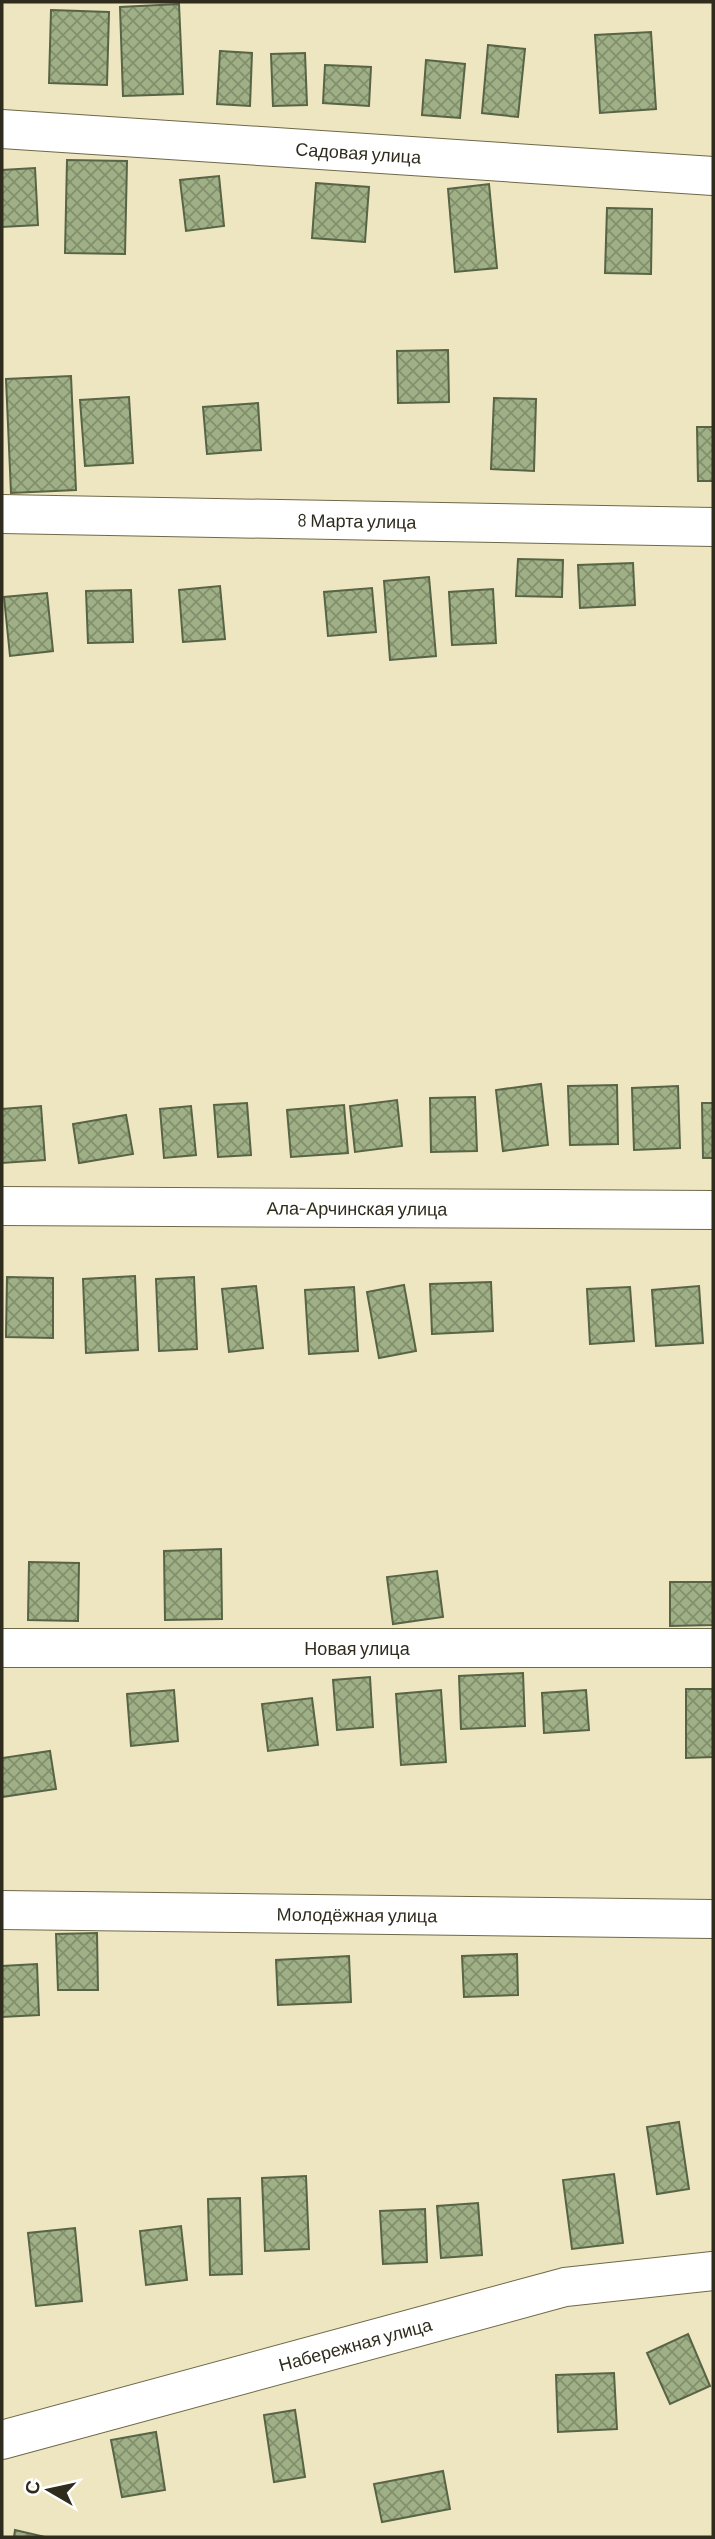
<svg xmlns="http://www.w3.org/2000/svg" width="715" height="2539" font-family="Barlow,sans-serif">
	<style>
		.building { fill: url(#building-cross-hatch); stroke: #586445; stroke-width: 2 }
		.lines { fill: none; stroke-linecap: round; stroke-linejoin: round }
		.street-casing { stroke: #6f6847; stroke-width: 40 }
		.street { stroke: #fff; stroke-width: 38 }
		.labels { text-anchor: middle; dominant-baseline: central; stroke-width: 7; stroke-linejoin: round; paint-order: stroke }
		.street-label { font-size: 18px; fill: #2f2c1e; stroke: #fff }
	</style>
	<defs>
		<pattern id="building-cross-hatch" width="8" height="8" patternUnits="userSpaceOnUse" patternTransform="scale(1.75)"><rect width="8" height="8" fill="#9fb086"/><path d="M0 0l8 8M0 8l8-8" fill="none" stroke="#828f6d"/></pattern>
	</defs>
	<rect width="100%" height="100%" fill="#ede6c1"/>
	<g class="building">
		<path d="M179,4L183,94L123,96L120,7Z"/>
		<path d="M51,10L109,12L107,85L49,83Z"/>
		<path d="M651,32L656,109L600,113L595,35Z"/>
		<path d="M488,45L525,49L518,117L482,113Z"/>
		<path d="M220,51L252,53L250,106L217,104Z"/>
		<path d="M305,53L307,105L273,106L271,54Z"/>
		<path d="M426,60L465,64L460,118L422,115Z"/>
		<path d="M325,65L371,67L369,106L323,103Z"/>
		<path d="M67,160L127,161L125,254L65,253Z"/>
		<path d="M35,168L38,225L2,227V170Z"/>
		<path d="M219,176L224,226L186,231L180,180Z"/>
		<path d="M316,183L369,187L365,242L312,238Z"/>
		<path d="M489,184L497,268L455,272L448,189Z"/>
		<path d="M607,208L652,209L651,274L605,273Z"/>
		<path d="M448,350L449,402L398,403L397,351Z"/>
		<path d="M71,376L76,490L11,493L6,379Z"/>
		<path d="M129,397L133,463L85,466L80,400Z"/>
		<path d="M494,398L536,399L534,471L491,469Z"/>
		<path d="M258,403L261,450L207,454L203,407Z"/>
		<path d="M697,427H713V481H698Z"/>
		<path d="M518,559L563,560L562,597L516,596Z"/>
		<path d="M633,563L635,605L580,608L578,565Z"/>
		<path d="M429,577L436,656L390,660L384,581Z"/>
		<path d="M220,586L225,639L183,642L179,590Z"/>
		<path d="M372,588L376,632L328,636L324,592Z"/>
		<path d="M493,589L496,643L452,645L449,592Z"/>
		<path d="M131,590L133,642L88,643L86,591Z"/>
		<path d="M47,593L53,651L10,656L4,597Z"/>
		<path d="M541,1084L548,1145L503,1151L496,1090Z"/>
		<path d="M617,1085L618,1144L570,1145L568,1086Z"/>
		<path d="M678,1086L680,1148L634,1150L632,1088Z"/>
		<path d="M475,1097L477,1151L431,1152L430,1098Z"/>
		<path d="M397,1100L402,1146L355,1152L350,1106Z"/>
		<path d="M247,1103L251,1155L218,1157L214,1105Z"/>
		<path d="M702,1103H713V1158H703Z"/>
		<path d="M344,1105L348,1153L291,1157L287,1110Z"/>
		<path d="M41,1106L45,1160L2,1163V1109Z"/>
		<path d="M191,1106L196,1155L164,1158L160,1109Z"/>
		<path d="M126,1115L133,1154L79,1163L73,1124Z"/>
		<path d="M135,1276L138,1350L86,1353L83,1279Z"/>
		<path d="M7,1277L53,1278V1338L6,1337Z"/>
		<path d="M194,1277L197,1349L159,1351L156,1279Z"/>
		<path d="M491,1282L493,1331L432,1334L430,1284Z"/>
		<path d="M404,1285L416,1351L379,1358L367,1292Z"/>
		<path d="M256,1286L263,1348L229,1352L222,1289Z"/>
		<path d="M699,1286L703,1343L656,1346L652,1290Z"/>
		<path d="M354,1287L358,1351L309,1354L305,1290Z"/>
		<path d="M630,1287L634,1341L590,1344L587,1289Z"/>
		<path d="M221,1549L222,1619L165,1620L164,1551Z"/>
		<path d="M29,1562L79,1563L78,1621L28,1620Z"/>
		<path d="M437,1571L443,1617L393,1624L387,1577Z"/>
		<path d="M670,1582H713V1625L670,1626Z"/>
		<path d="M523,1673L525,1726L461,1729L459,1676Z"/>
		<path d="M370,1677L373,1727L337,1730L333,1680Z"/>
		<path d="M686,1689H713V1757L686,1758Z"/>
		<path d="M174,1690L178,1741L131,1746L127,1694Z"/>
		<path d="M441,1690L446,1762L401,1765L396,1694Z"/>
		<path d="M586,1690L589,1730L544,1733L542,1693Z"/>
		<path d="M312,1698L318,1745L268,1751L262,1704Z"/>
		<path d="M50,1751L56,1789L2,1797V1758Z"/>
		<path d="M97,1933L98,1990H58L56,1934Z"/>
		<path d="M517,1954L518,1995L464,1997L462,1956Z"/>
		<path d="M349,1956L351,2002L278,2005L276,1960Z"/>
		<path d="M37,1964L39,2015L2,2017V1966Z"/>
		<path d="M679,2122L689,2189L657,2194L647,2127Z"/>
		<path d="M614,2174L623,2243L572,2249L563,2180Z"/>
		<path d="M306,2176L309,2249L265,2251L262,2178Z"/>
		<path d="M240,2198L242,2274L210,2275L208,2199Z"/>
		<path d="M478,2203L482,2255L441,2258L437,2206Z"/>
		<path d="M425,2209L427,2262L383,2264L380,2211Z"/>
		<path d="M181,2226L187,2280L146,2285L140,2231Z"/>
		<path d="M75,2228L82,2301L36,2306L28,2233Z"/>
		<path d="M688,2334L710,2386L670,2404L647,2353Z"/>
		<path d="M614,2373L617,2429L558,2432L556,2375Z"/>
		<path d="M295,2410L305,2477L274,2482L264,2415Z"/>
		<path d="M156,2432L165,2490L122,2497L111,2440Z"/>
		<path d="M443,2471L450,2509L382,2522L374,2484Z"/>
		<path d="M15,2530L45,2537H14Z"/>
	</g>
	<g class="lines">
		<defs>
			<g id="street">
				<path id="s1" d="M2,129L713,176"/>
				<path id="s2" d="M2,514L713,527"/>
				<path id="s3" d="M2,1206L713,1210"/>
				<path id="s4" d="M2,1648H713"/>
				<path id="s5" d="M2,1910L713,1919"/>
				<path id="s6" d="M2,2440L565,2287L713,2271"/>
			</g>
		</defs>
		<use href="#street" class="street-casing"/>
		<use href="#street" class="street"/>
	</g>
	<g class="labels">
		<g class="street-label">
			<text stroke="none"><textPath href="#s1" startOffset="357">Садовая улица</textPath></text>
			<text stroke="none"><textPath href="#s2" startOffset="355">8 Марта улица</textPath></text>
			<text stroke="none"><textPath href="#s3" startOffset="355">Ала-Арчинская улица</textPath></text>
			<text stroke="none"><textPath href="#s4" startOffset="355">Новая улица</textPath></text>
			<text stroke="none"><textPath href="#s5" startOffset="355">Молодёжная улица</textPath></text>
			<text stroke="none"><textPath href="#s6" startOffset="366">Набережная улица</textPath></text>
		</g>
	</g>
	<rect width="715" height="2539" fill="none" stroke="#2f2c1e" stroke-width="7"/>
	<g transform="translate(49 2490) rotate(279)" stroke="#ffffff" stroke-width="5" paint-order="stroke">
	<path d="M0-5L12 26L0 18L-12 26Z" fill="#2f2c1e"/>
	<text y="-10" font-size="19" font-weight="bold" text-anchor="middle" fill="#2f2c1e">С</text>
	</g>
</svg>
